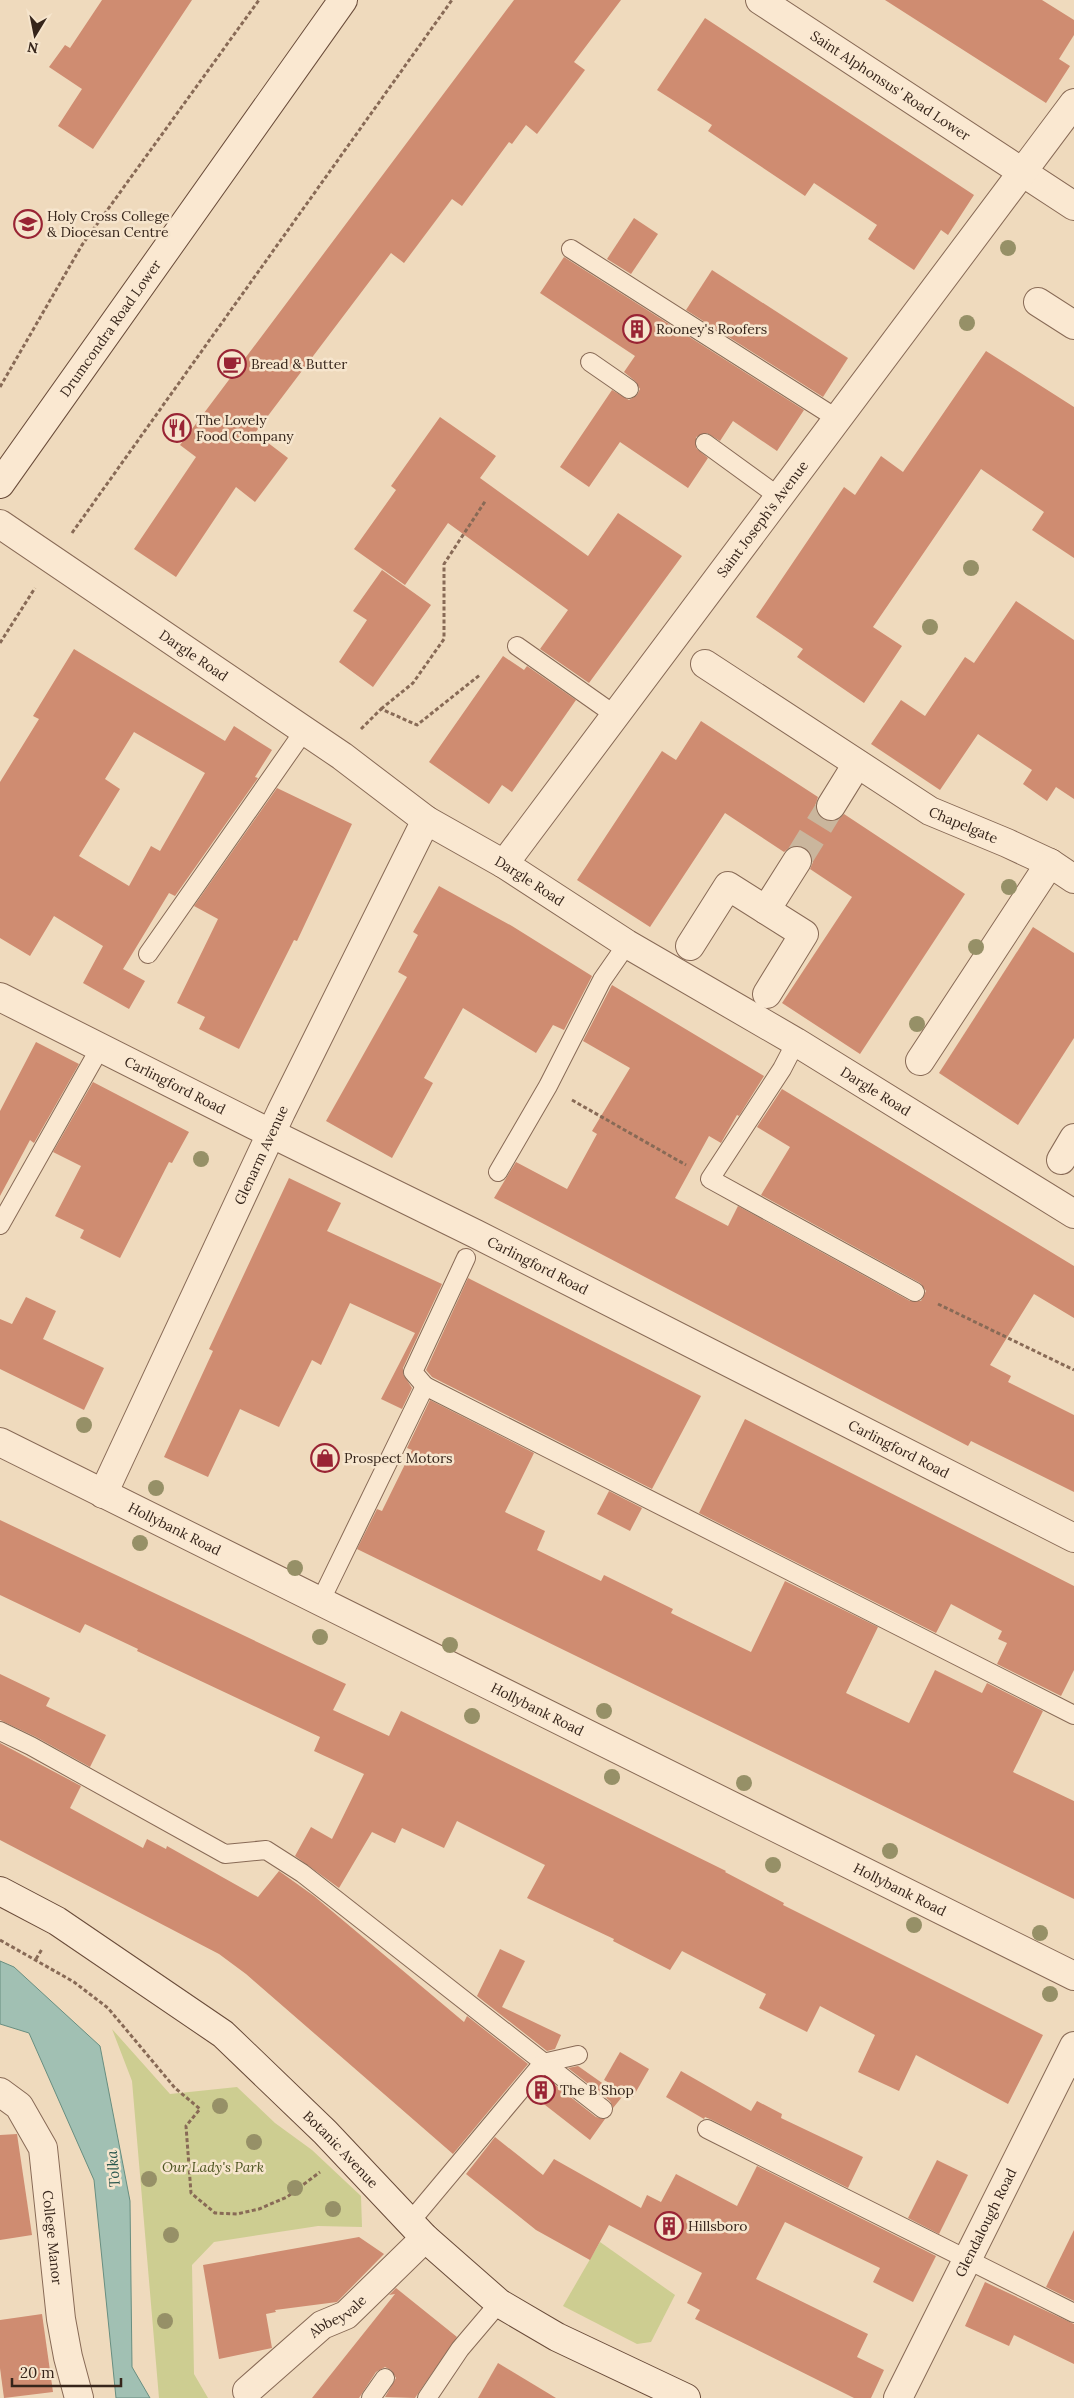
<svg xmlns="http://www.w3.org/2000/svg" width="1074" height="2398" font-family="Lora,serif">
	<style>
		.green { fill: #cdcd91 }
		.water { fill: #a1c0b3; stroke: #688e80 }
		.building { fill: #cf8c71; fill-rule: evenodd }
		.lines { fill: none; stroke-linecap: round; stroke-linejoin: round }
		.street-tunnel { stroke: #cab69d; stroke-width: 28; stroke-dasharray: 28 14; stroke-linecap: butt }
		.lane-casing { stroke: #886a56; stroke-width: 20 }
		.street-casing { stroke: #886a56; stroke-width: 30 }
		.secondary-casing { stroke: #694b39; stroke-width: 30 }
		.path { stroke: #886a56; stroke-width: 3; stroke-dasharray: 4 2.5; stroke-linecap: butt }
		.lane { stroke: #fae8d1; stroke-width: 18 }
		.street { stroke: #fae8d1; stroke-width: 28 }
		.secondary { stroke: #fae8d1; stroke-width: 28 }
		.tree { fill: #969067 }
		.labels { text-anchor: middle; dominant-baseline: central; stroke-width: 5; stroke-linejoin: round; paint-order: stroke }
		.street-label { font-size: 14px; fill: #36251b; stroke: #f6e5cd }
		.poi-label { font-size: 14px; fill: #36251b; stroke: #f6e5cd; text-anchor: start }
		.park-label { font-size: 14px; font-style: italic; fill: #4d5421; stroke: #f6e5cd }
		.water-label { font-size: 15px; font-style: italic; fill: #2a574e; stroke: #f6e5cd }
	</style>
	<rect width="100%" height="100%" fill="#efdabd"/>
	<g class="green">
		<path d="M112,2029L170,2094L237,2087L275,2123L312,2150L361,2196L362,2227L318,2226L214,2242L192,2265L194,2374L208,2398H159L132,2081Z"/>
		<path d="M600,2242L675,2295L651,2342L637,2344L563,2306Z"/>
	</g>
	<path class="water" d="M0,1961L14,1967L100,2046L130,2201L132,2367L150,2398H116L94,2180L29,2033L0,2024Z"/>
	<g class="building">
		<path d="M102,0H192L93,149L58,126L82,89L49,67L65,45L70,48Z"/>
		<path d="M514,0H621L574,62L585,70L537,134L526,125L512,144L509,142L462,206L452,199L404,263L391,253L255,433L288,458L255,502L236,487L176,577L134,549L196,457L180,445Z"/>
		<path d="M885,0H1042L1074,20V35L1059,59L1070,66L1046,103Z"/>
		<path d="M705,18L974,195L948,235L941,230L914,270L868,239L877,225L814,183L805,196L708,131L712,125L657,90Z"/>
		<path d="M634,218L658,234L631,274L607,259Z"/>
		<path d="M564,257L804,410L777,451L733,421L720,441L707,433L696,437V448L708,458L688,488L620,442L589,487L560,467L612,390L629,400L637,395L640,389L635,381L624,372L635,356L540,293Z"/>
		<path d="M712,270L848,358L823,397L686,310Z"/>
		<path d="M986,351L1074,407V558L1032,530L1044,512L981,469L873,627L902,646L864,703L797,657L803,649L756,617L844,487L855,495L881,456L903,472Z"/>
		<path d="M440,417L496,456L480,478L588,556L618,513L682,556L589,683L540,649L568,610L448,523L405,585L354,549L396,490L391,486Z"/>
		<path d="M382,570L431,605L373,687L339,662L367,620L353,611Z"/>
		<path d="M1016,601L1074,640V799L1056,787L1047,801L1023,784L1032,770L978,734L940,790L871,744L901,700L925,716L965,657L974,663Z"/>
		<path d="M74,649L225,741L234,726L272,750L255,777L258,778L175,896L169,893L123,969L145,981L129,1009L83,983L103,946L54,916L30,956L0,938V782L39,719L33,716ZM134,732L205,773L160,851L151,846L129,886L79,856L120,789L105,779Z"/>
		<path d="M503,656L524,670L527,666L576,700L512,792L502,785L489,804L429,762Z"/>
		<path d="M701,721L818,797L815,806L817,813L822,819L831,822L839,819L844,814L965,894L860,1054L782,1003L852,897L810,869L813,862L811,854L805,848L797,845L790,847L784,852L725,813L650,927L577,880L662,751L676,760Z"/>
		<path d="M277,788L352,824L297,941L294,940L239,1049L199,1029L205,1017L177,1003L218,919L194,906Z"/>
		<path d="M439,886L512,926L592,976L564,1030L553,1025L536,1053L463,1008L424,1078L433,1083L392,1158L326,1121L407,977L398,972L418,935L413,932Z"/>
		<path d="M1033,927L1074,953V1038L1018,1125L939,1073Z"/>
		<path d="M612,985L764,1076L739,1116L737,1115L721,1143L709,1136L675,1198L728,1226L738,1206L910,1301H921L926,1291L920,1283L761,1195L790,1147L757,1127L782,1089L1074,1266V1318L1034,1294L990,1365L1011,1376L1008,1382L1074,1415V1492L971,1441L968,1446L494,1198L516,1162L567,1189L597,1134L592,1131L630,1068L583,1041Z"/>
		<path d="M36,1042L79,1064L34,1143L30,1140L0,1196V1111Z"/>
		<path d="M93,1082L189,1132L172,1163L169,1162L120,1258L80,1238L84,1230L55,1216L81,1166L53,1152Z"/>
		<path d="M289,1178L341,1203L327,1231L442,1284L403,1368V1374L412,1388L402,1409L381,1399L415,1333L350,1303L321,1365L312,1360L279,1427L240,1409L208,1477L164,1457L213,1351L209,1349Z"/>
		<path d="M468,1278L701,1396L652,1489L432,1377L426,1370Z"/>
		<path d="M26,1297L56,1311L43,1339L104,1368L84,1410L0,1369V1319L12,1324Z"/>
		<path d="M430,1400L534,1453L505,1512L545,1531L537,1550L601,1581L604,1575L673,1609L671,1613L751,1652L785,1581L878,1627L846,1693L909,1723L935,1670L982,1693L987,1683L1043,1711L1013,1772L1074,1801V1899L357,1549L377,1509L382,1511L412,1450L407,1448Z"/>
		<path d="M745,1419L1074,1586V1670L1061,1696L997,1664L1007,1643L998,1639L1002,1631L951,1604L936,1633L699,1513Z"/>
		<path d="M609,1491L642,1508L630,1531L597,1514Z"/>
		<path d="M0,1520L346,1684L333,1710L389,1736L401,1711L726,1871L725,1872L784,1903L783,1905L1043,2035L1008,2104L916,2055L899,2091L858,2072L875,2035L820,2006L807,2032L759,2008L766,1994L682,1951L670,1970L613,1941L614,1939L527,1898L545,1865L457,1821L444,1848L402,1828L395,1843L372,1832L339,1888L295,1856L311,1827L332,1839L364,1774L314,1751L320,1737L137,1651L138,1649L85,1624L80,1633L0,1595Z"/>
		<path d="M0,1674L50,1698L46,1706L106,1735L90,1767L36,1737L0,1720Z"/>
		<path d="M0,1743L81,1786L70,1808L143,1848L147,1839L166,1849L167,1846L258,1897L279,1871L314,1896L464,2022L467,2016L528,2064L453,2154L246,1974L219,1954L0,1840Z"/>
		<path d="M500,1949L525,1961L502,2007L561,2035L555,2049L547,2051L477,1996Z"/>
		<path d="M620,2052L649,2069L633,2097L604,2080Z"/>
		<path d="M578,2066L622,2097L613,2108L610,2101L568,2068Z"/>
		<path d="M681,2071L751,2111L757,2101L782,2114L781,2118L863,2157L848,2188L712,2120L705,2117L704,2119L666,2097Z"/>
		<path d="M545,2077L596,2117L605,2119L590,2140L531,2094Z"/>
		<path d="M17,2134L32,2235L0,2240V2135Z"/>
		<path d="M495,2137L543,2175L554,2159L641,2208L647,2195L661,2202L676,2174L737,2206L757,2166L936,2256L913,2302L873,2282L880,2268L785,2222L756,2279L868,2334L857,2357L884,2370L871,2398H854L695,2319L700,2310L687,2303L702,2273L609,2225L590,2260L536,2230L466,2174Z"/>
		<path d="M937,2160L968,2175L939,2234L908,2218Z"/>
		<path d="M1074,2230V2301L1046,2287Z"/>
		<path d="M359,2237L384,2254L337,2302L275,2310L276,2312L266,2314L272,2348L219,2359L203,2265Z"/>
		<path d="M985,2282L1074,2324V2364L1014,2335L1009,2346L965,2326Z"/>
		<path d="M396,2288L457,2337L417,2395L415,2398L385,2397L396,2378L391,2370L385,2367L376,2372L359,2398H312L395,2294L389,2295Z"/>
		<path d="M42,2314L53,2392L4,2398L0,2368V2320Z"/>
		<path d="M498,2363L556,2398H478Z"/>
	</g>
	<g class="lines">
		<path class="street-tunnel" d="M797,861L831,806"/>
		<defs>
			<g id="lane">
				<path d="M571,249L836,418"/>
				<path d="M590,362L629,389"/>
				<path d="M705,443L778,496"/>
				<path d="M517,646L615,715"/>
				<path d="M148,954L304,731"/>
				<path d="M796,1042L782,1069L710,1179L915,1292"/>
				<path d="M498,1172L548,1086L602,980L627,944"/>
				<path d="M0,1225L100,1048"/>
				<path d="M425,1386L413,1372L466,1258"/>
				<path d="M321,1600L425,1386L1074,1715"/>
				<path d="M0,1731L31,1746L225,1854L266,1850L302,1873L603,2109"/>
				<path d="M707,2129L1074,2313"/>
				<path d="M410,2222L543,2063L578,2055"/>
				<path d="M371,2398L385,2378"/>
				<path d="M427,2398L460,2349L499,2303"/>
			</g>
			<g id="street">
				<path id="s1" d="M760,0L1074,206"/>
				<path d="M1038,302L1074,325"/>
				<path id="s2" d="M0,524L342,756L426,820L504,864L627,944L796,1042L1074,1214"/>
				<path id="s3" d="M705,664L930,811L1007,843L1050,863L1074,879"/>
				<path d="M831,806L857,764"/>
				<path id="s4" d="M504,864L1074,103"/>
				<path d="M766,910L797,861"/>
				<path d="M690,946L728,886L804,934L767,994"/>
				<path id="s5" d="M0,997L254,1125L476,1234L1074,1538"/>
				<path d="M920,1061L1050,863"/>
				<path d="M1061,1160L1074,1138"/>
				<path id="s6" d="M0,1442L1074,1976"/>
				<path id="s7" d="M103,1494L281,1112L426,820"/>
				<path id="s8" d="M0,2092L19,2106L43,2148L61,2319L68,2357L79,2398"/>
				<path id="s9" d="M247,2391L322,2325L346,2315L425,2238"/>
				<path id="s10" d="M898,2398L1074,2046"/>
			</g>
			<g id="secondary">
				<path id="s11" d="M0,484L343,0"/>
				<path id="s12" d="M0,1891L57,1921L223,2034L325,2132L425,2238L499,2303L557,2337L686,2398"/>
			</g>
		</defs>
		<use href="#lane" class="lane-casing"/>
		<use href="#street" class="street-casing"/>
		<use href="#secondary" class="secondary-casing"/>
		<g class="path">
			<path d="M0,387L82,245L259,0"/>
			<path d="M72,533L452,0"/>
			<path d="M0,643L35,588"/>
			<path d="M381,709L413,683L444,639V564L486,500"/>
			<path d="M361,729L381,709L417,725L481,674"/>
			<path d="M572,1100L686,1165"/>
			<path d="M938,1304L1074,1370"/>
			<path d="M0,1940L74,1982L108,2008L175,2088L200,2109L186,2126L191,2193L215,2213L237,2214L259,2209L287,2197L320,2172"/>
			<path d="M36,1959L42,1949"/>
		</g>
		<use href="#lane" class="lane"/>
		<use href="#street" class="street"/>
		<use href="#secondary" class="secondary"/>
	</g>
	<g class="tree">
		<circle cx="1008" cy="248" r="8"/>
		<circle cx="967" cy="323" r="8"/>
		<circle cx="971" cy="568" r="8"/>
		<circle cx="930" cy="627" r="8"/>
		<circle cx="1009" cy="887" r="8"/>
		<circle cx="976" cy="947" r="8"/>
		<circle cx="917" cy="1024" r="8"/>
		<circle cx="201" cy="1159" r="8"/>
		<circle cx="84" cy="1425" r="8"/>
		<circle cx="156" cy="1488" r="8"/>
		<circle cx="140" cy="1543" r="8"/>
		<circle cx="295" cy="1568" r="8"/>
		<circle cx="320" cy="1637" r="8"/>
		<circle cx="450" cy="1645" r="8"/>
		<circle cx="604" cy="1711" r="8"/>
		<circle cx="472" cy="1716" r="8"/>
		<circle cx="612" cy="1777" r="8"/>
		<circle cx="744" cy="1783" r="8"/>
		<circle cx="890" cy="1851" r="8"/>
		<circle cx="773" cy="1865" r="8"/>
		<circle cx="914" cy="1925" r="8"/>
		<circle cx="1040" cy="1933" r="8"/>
		<circle cx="1050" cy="1994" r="8"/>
		<circle cx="220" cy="2106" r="8"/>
		<circle cx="254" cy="2142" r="8"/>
		<circle cx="149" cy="2179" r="8"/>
		<circle cx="295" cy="2188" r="8"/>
		<circle cx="333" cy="2209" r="8"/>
		<circle cx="171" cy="2235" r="8"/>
		<circle cx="165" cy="2321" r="8"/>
	</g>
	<defs>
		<symbol id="university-ring" viewBox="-11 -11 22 22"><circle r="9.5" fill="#f6e5cd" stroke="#992434" stroke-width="1.5"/><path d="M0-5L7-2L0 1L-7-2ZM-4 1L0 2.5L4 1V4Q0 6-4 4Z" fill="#992434"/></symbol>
		<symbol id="building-ring" viewBox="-11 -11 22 22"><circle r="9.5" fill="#f6e5cd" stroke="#992434" stroke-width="1.5"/><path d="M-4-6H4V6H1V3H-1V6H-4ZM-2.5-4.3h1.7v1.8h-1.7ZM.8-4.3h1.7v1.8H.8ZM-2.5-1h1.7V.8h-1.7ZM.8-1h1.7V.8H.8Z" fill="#992434"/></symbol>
		<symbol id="cafe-ring" viewBox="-11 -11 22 22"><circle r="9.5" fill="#f6e5cd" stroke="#992434" stroke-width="1.5"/><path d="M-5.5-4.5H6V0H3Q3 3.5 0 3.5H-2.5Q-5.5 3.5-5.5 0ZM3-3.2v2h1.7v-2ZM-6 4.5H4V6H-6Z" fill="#992434"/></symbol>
		<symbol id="restaurant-ring" viewBox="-11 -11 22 22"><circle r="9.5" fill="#f6e5cd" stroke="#992434" stroke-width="1.5"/><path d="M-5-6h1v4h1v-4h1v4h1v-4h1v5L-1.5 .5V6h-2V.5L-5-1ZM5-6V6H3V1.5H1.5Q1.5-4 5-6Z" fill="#992434"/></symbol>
		<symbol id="shop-ring" viewBox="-11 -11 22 22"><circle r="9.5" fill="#f6e5cd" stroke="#992434" stroke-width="1.5"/><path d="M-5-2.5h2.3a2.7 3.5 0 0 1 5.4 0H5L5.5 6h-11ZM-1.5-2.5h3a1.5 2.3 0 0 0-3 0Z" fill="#992434"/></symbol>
	</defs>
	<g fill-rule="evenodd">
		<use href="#university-ring" x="12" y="208" width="32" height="32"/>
		<use href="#building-ring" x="621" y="313" width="32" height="32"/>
		<use href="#cafe-ring" x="216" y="348" width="32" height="32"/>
		<use href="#restaurant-ring" x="161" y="412" width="32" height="32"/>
		<use href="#shop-ring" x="309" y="1442" width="32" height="32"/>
		<use href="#building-ring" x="525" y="2074" width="32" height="32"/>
		<use href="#building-ring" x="653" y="2210" width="32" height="32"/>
	</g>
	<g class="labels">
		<g class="street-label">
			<text stroke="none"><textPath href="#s1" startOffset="156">Saint Alphonsus' Road Lower</textPath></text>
			<text stroke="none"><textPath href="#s11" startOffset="191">Drumcondra Road Lower</textPath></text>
			<text stroke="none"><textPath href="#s4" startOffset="431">Saint Joseph's Avenue</textPath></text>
			<text stroke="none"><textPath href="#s2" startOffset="234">Dargle Road</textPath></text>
			<text stroke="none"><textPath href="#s3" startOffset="305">Chapelgate</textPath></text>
			<text stroke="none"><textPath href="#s2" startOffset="639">Dargle Road</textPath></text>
			<text stroke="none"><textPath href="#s5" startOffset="196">Carlingford Road</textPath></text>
			<text stroke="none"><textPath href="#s2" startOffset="1044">Dargle Road</textPath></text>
			<text stroke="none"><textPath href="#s7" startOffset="374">Glenarm Avenue</textPath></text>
			<text stroke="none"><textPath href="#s5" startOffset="601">Carlingford Road</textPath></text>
			<text stroke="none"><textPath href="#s5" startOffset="1006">Carlingford Road</textPath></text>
			<text stroke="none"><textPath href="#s6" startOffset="195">Hollybank Road</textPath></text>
			<text stroke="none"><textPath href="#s6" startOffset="600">Hollybank Road</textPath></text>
			<text stroke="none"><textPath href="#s6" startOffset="1005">Hollybank Road</textPath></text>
			<text stroke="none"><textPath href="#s12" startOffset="430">Botanic Avenue</textPath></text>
			<text stroke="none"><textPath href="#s10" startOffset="196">Glendalough Road</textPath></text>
			<text stroke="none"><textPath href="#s8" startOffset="162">College Manor</textPath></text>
			<text stroke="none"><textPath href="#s9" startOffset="118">Abbeyvale</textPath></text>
		</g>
		<g class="poi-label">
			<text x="47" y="216">Holy Cross College<tspan x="47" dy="16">&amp; Diocesan Centre</tspan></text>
			<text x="656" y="329">Rooney's Roofers</text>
			<text x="251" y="364">Bread &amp; Butter</text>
			<text x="196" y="420">The Lovely<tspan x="196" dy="16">Food Company</tspan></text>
			<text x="344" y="1458">Prospect Motors</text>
			<text x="560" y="2090">The B Shop</text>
			<text x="688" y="2226">Hillsboro</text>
		</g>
		<g class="park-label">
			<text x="213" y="2167">Our Lady's Park</text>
		</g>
		<g class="water-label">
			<text transform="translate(113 2169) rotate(-95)">Tolka</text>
		</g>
	</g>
	<g transform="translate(35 35) rotate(190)" stroke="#f6e5cd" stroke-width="4" paint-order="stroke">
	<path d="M0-4L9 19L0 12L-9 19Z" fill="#36251b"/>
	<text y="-8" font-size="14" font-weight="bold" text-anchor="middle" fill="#36251b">N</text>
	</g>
	<path d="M12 2378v8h109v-8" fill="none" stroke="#36251b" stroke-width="2.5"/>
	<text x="20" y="2378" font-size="15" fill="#36251b" stroke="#f6e5cd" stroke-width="4" paint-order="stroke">20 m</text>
</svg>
